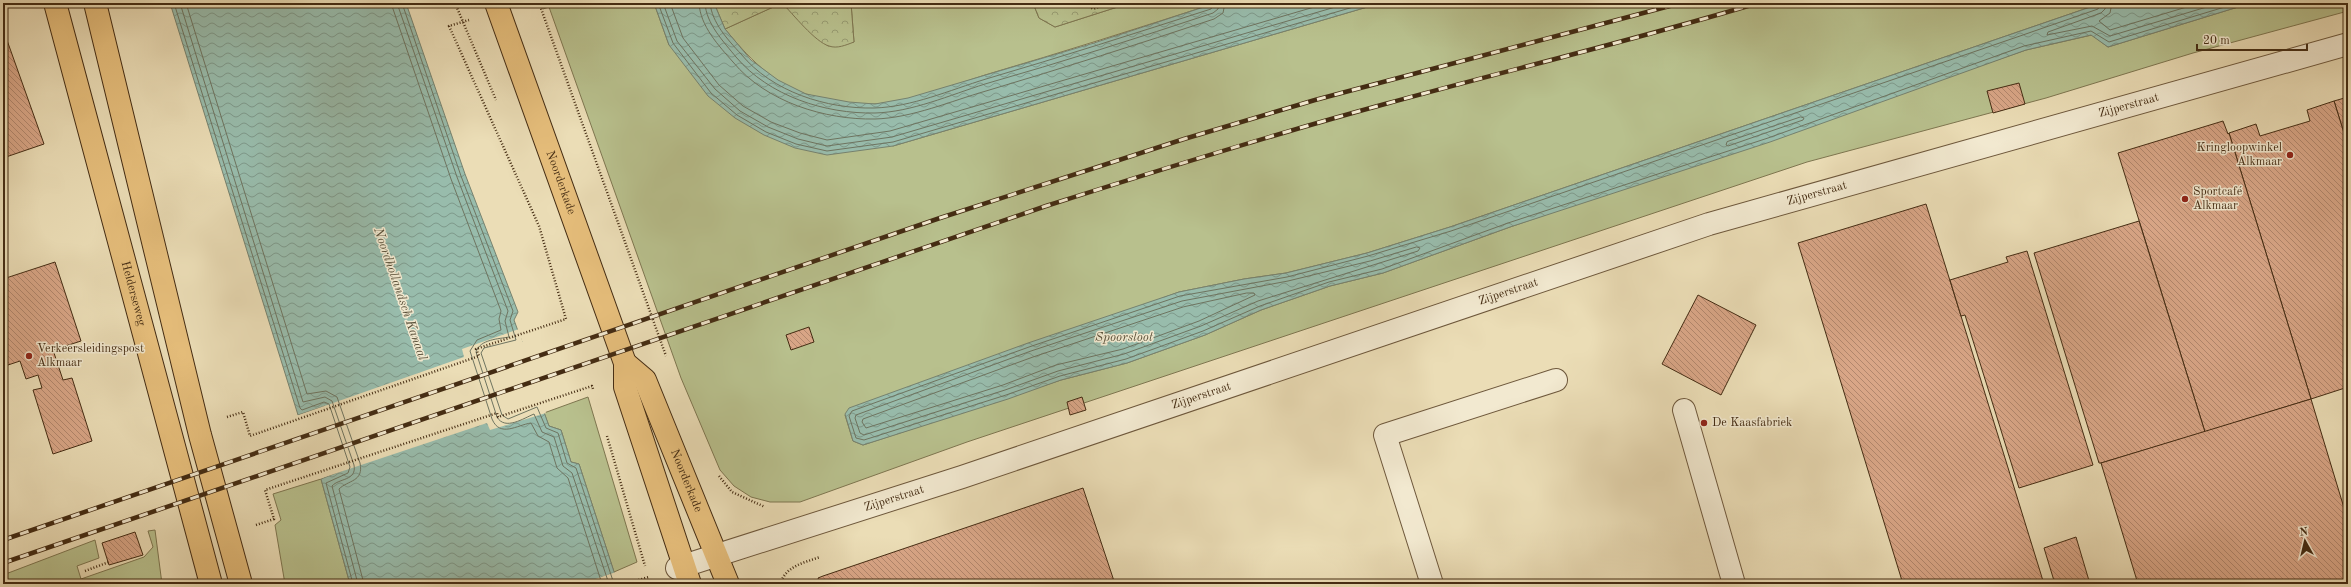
<svg xmlns="http://www.w3.org/2000/svg" width="2351" height="587" font-family="'Old Standard TT',serif">
	<style>
		.green { fill: #b8c08d; stroke: #7e7650 }
		.forest { fill: url(#forest-crowns); stroke: #7e7650 }
		.water { fill: url(#water-waves); stroke: #76826f }
		.pier { fill: #ebddb6 }
		.lines { fill: none; stroke-linecap: round; stroke-linejoin: round }
		.shore { stroke: #6e7460; stroke-width: 1 }
		.building { fill: url(#building-back-hatch); stroke: #442c13 }
		.minor-casing { stroke: #6e583c; stroke-width: 24 }
		.major-casing { stroke: #442c13; stroke-width: 24 }
		.path { stroke: #442c13; stroke-width: 2.5; stroke-dasharray: 1 2; stroke-linecap: butt }
		.minor { stroke: #f2e9d0; stroke-width: 22 }
		.major { stroke: #e6be7b; stroke-width: 22 }
		.rail-casing { stroke: #442c13; stroke-width: 4.5 }
		.rail { stroke: #f2e9d0; stroke-width: 3; stroke-dasharray: 9; stroke-linecap: butt }
		.poi-dot { fill: #8f2418; stroke: #f2e9d0; stroke-width: 1.5 }
		.labels { text-anchor: middle; dominant-baseline: central; stroke-width: 3; stroke-linejoin: round; paint-order: stroke }
		.street-label { font-size: 12px; fill: #442c13; stroke: #f2e9d0 }
		.poi-label { font-size: 12px; fill: #442c13; stroke: #f2e9d0; text-anchor: start }
		.water-label { font-size: 13px; font-style: italic; fill: #595039; stroke: #f2e9d0 }
	</style>
	<defs>
		<pattern id="forest-crowns" width="20" height="18" patternUnits="userSpaceOnUse"><rect width="20" height="18" fill="#b8c08d"/><path d="M2 6a3 3 0 1 1 6 0M12 15a3 3 0 1 1 6 0" fill="none" stroke="#979c72"/></pattern>
		<pattern id="water-waves" width="16" height="10" patternUnits="userSpaceOnUse"><rect width="16" height="10" fill="#98bcac"/><path d="M0 5q4-4 8 0t8 0" fill="none" stroke="#7e998b"/></pattern>
		<pattern id="building-back-hatch" width="6" height="6" patternUnits="userSpaceOnUse"><rect width="6" height="6" fill="#d9a687"/><path d="M-1 5l2 2M0 0l6 6M5-1l2 2" fill="none" stroke="#b2876d"/></pattern>
	</defs>
	<rect width="100%" height="100%" fill="#ebddb6"/>
	<filter id="stains"><feTurbulence type="fractalNoise" baseFrequency=".005" numOctaves="4"/><feColorMatrix values="0 0 0 0 .2 0 0 0 0 .09 0 0 0 0 .02 0 0 0 .5 -.17"/></filter>
	<radialGradient id="worn" r=".72"><stop offset=".6" stop-color="#630" stop-opacity="0"/><stop offset="1" stop-color="#630" stop-opacity=".3"/></radialGradient>
	<g class="green">
		<path d="M542,3H654L669,45L893,146L1381,3H2102L1450,227L1367,253L1286,273L1244,279L1179,292L845,415L853,441L863,445L1061,380L1127,363L1205,335L1261,310L1330,286L1383,273L1510,227L2026,50L2092,35L2108,47L2251,3H2348V11L2193,53L2046,98L1807,162L967,442L800,502H770L751,497L734,486L720,470L681,378L549,7L543,9Z"/>
		<path d="M782,3L815,36L828,46L854,42L851,3H1033L1039,18L1055,27L1130,3H1216C1139,28 1063,52 985,75C950,86 912,102 875,104C853,105 827,100 806,94C772,83 747,56 725,29Z"/>
		<path d="M588,397L637,562L614,572L579,464L571,462L561,430L549,426L544,413Z"/>
		<path d="M321,479L350,584H285L275,525L281,520L273,494Z"/>
		<path d="M155,530L162,584H3V575L95,540L99,558L77,566L81,579L144,557L153,547L148,531Z"/>
	</g>
	<g class="forest">
		<path d="M714,3H851L854,42C846,45 837,49 829,46C815,42 793,14 782,3L725,29Z"/>
		<path d="M1033,3H1130L1055,27L1039,18Z"/>
	</g>
	<g class="water">
		<path d="M170,3H406L465,174L518,312L514,320L522,342L485,353L506,415L540,401L549,426L561,430L571,462L579,464L618,584H350L321,479L346,469L325,406L298,415Z"/>
		<path d="M654,3H714L725,29L751,60L778,80L806,94L849,102L875,104L908,98L1094,43L1216,3H1381L893,146L827,155L795,148L764,135L735,118L708,96L669,45Z"/>
		<path d="M2102,3H2251L2108,47L2091,35L2026,50L1770,142L1510,227L1383,273L1330,286L1261,310L1205,335L1127,363L1061,380L1008,399L863,445L853,441L845,414L849,408L1028,343L1179,292L1244,279L1286,273L1367,253L1450,227Z"/>
	</g>
	<g class="pier">
		<path d="M519,329L523,344L487,354L507,413L540,399L546,413L490,430L487,423L319,479L320,477L344,468L324,408L298,417L296,416L464,357L462,349Z"/>
		<path d="M616,572L620,584H581Z"/>
	</g>
	<g class="lines">
		<g class="shore">
			<path d="M174,3L300,408L302,410L324,402L329,404L350,467L348,473L326,483L353,584"/>
			<path d="M180,3L303,402L325,397L332,401L354,465C357,481 339,478 332,486L358,584"/>
			<path d="M186,3L307,394L326,391L337,397L360,463C364,482 348,480 339,489L364,584"/>
			<path d="M391,3L451,179L501,311L499,319L501,330L477,340L470,351L492,419C500,438 517,425 531,423L538,436L549,442L557,468L568,478L602,584"/>
			<path d="M397,3L457,177L508,311L505,321L509,337C499,339 480,339 476,352L497,417C505,431 524,418 534,414L542,432L554,437L563,466L572,473L609,584"/>
			<path d="M402,3L461,176L513,311L510,320L516,340L484,348L481,353L502,415L508,419L537,407L546,428L558,433L567,463L576,468L614,584"/>
			<path d="M658,3L673,43L711,93L737,115L766,132L796,144L827,151L893,142L1367,3"/>
			<path d="M663,3L677,41L715,89L740,111L768,127L798,139L827,146L892,137L1349,3"/>
			<path d="M670,3L683,38L719,85L743,106L771,122L800,133L827,140L890,131L1328,3"/>
			<path d="M699,3C700,26 719,46 733,62C766,102 825,120 875,119C912,118 951,101 986,91C1063,68 1139,44 1214,19L1223,13L1225,3"/>
			<path d="M705,3C706,24 724,42 736,57C769,96 825,114 875,113C912,112 950,95 985,84C1062,62 1138,38 1213,13L1218,9L1219,3"/>
			<path d="M710,3C712,23 728,40 741,54C772,92 827,109 874,108C912,107 950,90 986,79C1061,57 1136,33 1211,9L1214,3"/>
			<path d="M2101,3L2098,9L2020,36L1451,231L1368,256L1287,277L1180,296L1029,347L852,411L849,416L856,438L864,440L1006,395L1060,376L1126,359L1203,331L1260,306L1329,282L1382,269L1508,223L1768,138L2024,46L2091,31L2109,42L2238,3"/>
			<path d="M2106,3L2105,9L2101,13L2048,32L2047,35L2092,26L2110,36L2220,3"/>
			<path d="M2112,3L2110,13L2099,21L2110,30L2200,3"/>
			<path d="M1801,117L1804,118L1803,120L1728,146L1726,145L1727,142Z"/>
			<path d="M1417,247L1420,248L1418,251L1258,301L1201,326L1124,354L1058,371L1005,390L864,435L860,433L855,418L856,415L1031,351L1182,301L1288,281L1370,261Z"/>
			<path d="M1247,293H1254L1255,295L1199,321L1123,349L1056,365L1003,385L866,428L862,422L863,419L1033,357L1183,307Z"/>
		</g>
	</g>
	<g class="building">
		<path d="M3,29L44,144L3,158Z"/>
		<path d="M2019,83L2025,104L1993,113L1987,91Z"/>
		<path d="M2348,97V146L2334,101Z"/>
		<path d="M2334,101L2348,146V387L2311,399L2229,133L2256,124L2260,136L2310,121L2307,110Z"/>
		<path d="M2223,121L2228,134L2229,133L2311,399L2205,432L2118,153Z"/>
		<path d="M1926,204L1961,316L2044,584H1903L1798,243Z"/>
		<path d="M2139,221L2205,432L2101,463H2099L2034,253Z"/>
		<path d="M2027,251L2093,465L2019,488L1965,315L1961,316L1950,280L2008,262L2006,257Z"/>
		<path d="M55,262L81,341L53,350L63,380L72,378L92,441L53,454L33,390L42,388L38,375L26,379L20,361L5,366L3,361V279Z"/>
		<path d="M1698,295L1756,325L1721,395L1662,364Z"/>
		<path d="M809,327L814,342L791,350L786,335Z"/>
		<path d="M1082,397L1086,410L1070,415L1067,402Z"/>
		<path d="M2311,399L2348,521V584H2138L2101,463Z"/>
		<path d="M1083,488L1115,584H820L818,578L823,576Z"/>
		<path d="M135,532L143,555L109,565L102,543Z"/>
		<path d="M2076,537L2090,584H2055L2044,548Z"/>
	</g>
	<g class="lines">
		<defs>
			<g id="minor">
				<path d="M1684,410L1734,584"/>
				<path id="s1" d="M677,568L962,477L1709,224L2348,44"/>
				<path d="M1432,584L1385,435L1556,380"/>
			</g>
			<g id="major">
				<path id="s2" d="M55,3L211,584"/>
				<path d="M95,3L200,435L241,584"/>
				<path id="s3" d="M496,3L625,363V387L690,584"/>
				<path id="s4" d="M625,363L645,380L728,584"/>
			</g>
		</defs>
		<use href="#minor" class="minor-casing"/>
		<use href="#major" class="major-casing"/>
		<g class="path">
			<path d="M455,3L496,100"/>
			<path d="M539,3L666,356"/>
			<path d="M1084,3L1093,9L1110,3"/>
			<path d="M227,417L243,412L250,436L479,356L476,349L566,319L539,226L449,26L469,20"/>
			<path d="M607,436L645,566"/>
			<path d="M719,476L732,492L765,507"/>
			<path d="M256,525L274,519L265,490L497,413L498,417L592,386L593,389"/>
			<path d="M85,571L109,562"/>
			<path d="M624,584L649,577"/>
			<path d="M780,584C786,566 803,563 820,557"/>
		</g>
		<use href="#minor" class="minor"/>
		<use href="#major" class="major"/>
		<defs>
			<g id="rail">
				<path d="M3,540L940,218L1184,139L1315,100L1681,3"/>
				<path d="M3,563L1046,206C1159,170 1271,135 1385,104C1509,70 1635,40 1758,3"/>
			</g>
		</defs>
		<use href="#rail" class="rail-casing"/>
		<use href="#rail" class="rail"/>
	</g>
	<g class="poi-dot">
		<circle cx="2290" cy="155" r="4"/>
		<circle cx="2185" cy="199" r="4"/>
		<circle cx="29" cy="356" r="4"/>
		<circle cx="1704" cy="423" r="4"/>
	</g>
	<g class="labels">
		<g class="street-label">
			<text stroke="none"><textPath href="#s1" startOffset="1524">Zijperstraat</textPath></text>
			<text stroke="none"><textPath href="#s3" startOffset="191">Noorderkade</textPath></text>
			<text stroke="none"><textPath href="#s1" startOffset="1200">Zijperstraat</textPath></text>
			<text stroke="none"><textPath href="#s1" startOffset="876">Zijperstraat</textPath></text>
			<text stroke="none"><textPath href="#s2" startOffset="301">Helderseweg</textPath></text>
			<text stroke="none"><textPath href="#s1" startOffset="552">Zijperstraat</textPath></text>
			<text stroke="none"><textPath href="#s4" startOffset="135">Noorderkade</textPath></text>
			<text stroke="none"><textPath href="#s1" startOffset="228">Zijperstraat</textPath></text>
		</g>
		<g class="poi-label">
			<text x="2282" y="148" text-anchor="end">Kringloopwinkel<tspan x="2282" dy="14">Alkmaar</tspan></text>
			<text x="2193" y="192">Sportcafé<tspan x="2193" dy="14">Alkmaar</tspan></text>
			<text x="37" y="349">Verkeersleidingspost<tspan x="37" dy="14">Alkmaar</tspan></text>
			<text x="1712" y="423">De Kaasfabriek</text>
		</g>
		<g class="water-label">
			<text transform="translate(400 294) rotate(71)">Noordhollandsch Kanaal</text>
			<text x="1124" y="337">Spoorsloot</text>
		</g>
	</g>
	<rect width="2351" height="587" fill="none" stroke="#ebddb6" stroke-width="16"/>
	<rect x="4" y="4" width="2343" height="579" fill="none" stroke="#442c13" stroke-width="2"/>
	<rect x="8" y="8" width="2335" height="571" fill="none" stroke="#442c13"/>
	<g transform="translate(2305 541) rotate(352)" stroke="#f2e9d0" stroke-width="3" paint-order="stroke">
	<path d="M0-3L7 15L0 10L-7 15Z" fill="#442c13"/>
	<text y="-6" font-size="11" font-weight="bold" text-anchor="middle" fill="#442c13">N</text>
	</g>
	<path d="M2197 44v6h110v-6" fill="none" stroke="#442c13" stroke-width="2"/>
	<text x="2203" y="44" font-size="12" fill="#442c13" stroke="#f2e9d0" stroke-width="3" paint-order="stroke">20 m</text>
	<rect width="100%" height="100%" filter="url(#stains)"/>
	<rect width="100%" height="100%" fill="url(#worn)"/>
</svg>
